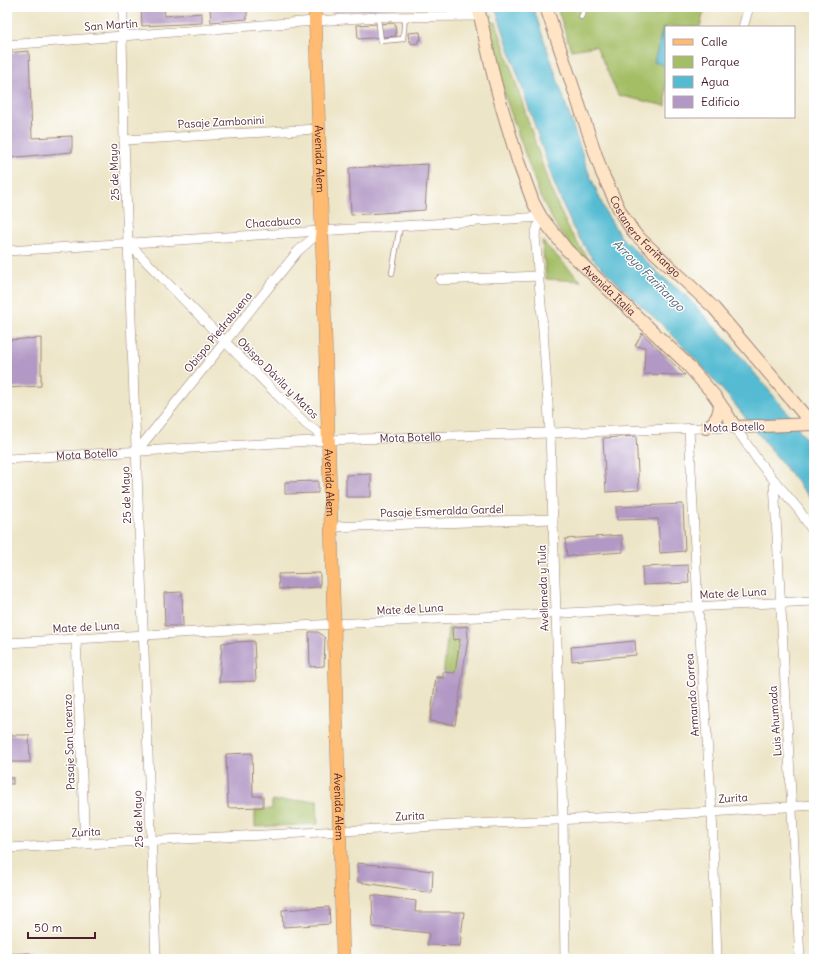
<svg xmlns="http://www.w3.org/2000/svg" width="821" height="966" font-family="Delius,sans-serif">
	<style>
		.green { fill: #a4be65; stroke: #776e48 }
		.water { fill: #54bbd2; stroke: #4f6d7e }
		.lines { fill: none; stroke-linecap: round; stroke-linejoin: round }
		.stream { stroke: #54bbd2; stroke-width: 2.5 }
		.building { fill: #b299c5 }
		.lane-casing { stroke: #9c8279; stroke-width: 6 }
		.street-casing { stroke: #9c8279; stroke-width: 10 }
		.secondary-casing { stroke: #9c8279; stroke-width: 14 }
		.primary-casing { stroke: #9c8279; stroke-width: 14 }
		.lane { stroke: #fff; stroke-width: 4.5 }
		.street { stroke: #fff; stroke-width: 9 }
		.secondary { stroke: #ffe4c6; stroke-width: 12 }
		.primary { stroke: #febb71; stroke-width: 13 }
		.labels { text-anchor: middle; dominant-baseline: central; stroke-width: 3; stroke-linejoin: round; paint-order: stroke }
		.street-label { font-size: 11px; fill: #4a1f2b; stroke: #fff }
		.water-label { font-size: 12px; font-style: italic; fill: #4e5d6e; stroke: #fff }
	</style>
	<rect width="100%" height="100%" fill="#fff"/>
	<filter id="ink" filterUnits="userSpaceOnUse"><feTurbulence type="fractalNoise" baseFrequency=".025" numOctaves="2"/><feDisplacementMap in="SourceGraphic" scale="8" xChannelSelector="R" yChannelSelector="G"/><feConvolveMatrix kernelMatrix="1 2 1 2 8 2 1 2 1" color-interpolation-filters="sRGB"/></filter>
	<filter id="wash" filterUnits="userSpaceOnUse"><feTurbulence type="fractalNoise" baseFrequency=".012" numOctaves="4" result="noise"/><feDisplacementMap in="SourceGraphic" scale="16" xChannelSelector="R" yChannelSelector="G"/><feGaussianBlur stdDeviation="0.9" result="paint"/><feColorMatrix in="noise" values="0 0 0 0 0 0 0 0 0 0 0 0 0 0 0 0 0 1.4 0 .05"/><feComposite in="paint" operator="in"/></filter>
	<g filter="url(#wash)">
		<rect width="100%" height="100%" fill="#ede5c7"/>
		<g class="green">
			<path d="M557,7H705L700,27H666V106L618,95L596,46L571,50Z"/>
			<path d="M496,22L550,188L569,230L589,260L602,276L572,248L559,231L540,196L500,82L487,23Z"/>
			<path d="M542,241L581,281L546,279Z"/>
			<path d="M467,626L468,638L455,725L430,721L436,677L443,678L448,628Z"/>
			<path d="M317,800L318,824L255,827V810L272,809V801Z"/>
		</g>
		<g class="water">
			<path d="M495,7H533L588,171L606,213L621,237L657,272L688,298L726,339L792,418L800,431L814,448V503L728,396L697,361L667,329L633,298L592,258L573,228L555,186Z"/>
			<path d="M663,28L666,29V66L654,62Z"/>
		</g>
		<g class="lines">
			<path class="stream" d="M484,16H492"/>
		</g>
		<g id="blocks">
			<g class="building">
				<path d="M141,7H164L165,16L202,13V23L142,26Z"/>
				<path d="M221,7H247V19L211,22L210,8Z"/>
				<path d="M329,7H396V8L334,12Z"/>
				<path d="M395,23L396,36L358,39L357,25Z"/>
				<path d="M420,32L421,40H418V43L411,44V41H409L408,33Z"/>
				<path d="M29,51L32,138L72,136V152L7,158V129L10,128L7,84V53Z"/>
				<path d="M428,164L425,210L351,215L349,168Z"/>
				<path d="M642,333L685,375L644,374L645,347L635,346Z"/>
				<path d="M41,338V386L7,388V340Z"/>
				<path d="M636,436L639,490L606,492L603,438Z"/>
				<path d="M371,474V497H346V475Z"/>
				<path d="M318,481V493L285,494V482Z"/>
				<path d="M683,504L685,551L660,553L658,519L617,520L616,507Z"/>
				<path d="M622,535L623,552L567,556L565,539Z"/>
				<path d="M688,565L689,583L643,585L642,567Z"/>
				<path d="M320,573V587L279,589L278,574Z"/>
				<path d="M182,592L183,626H165L164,593Z"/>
				<path d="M467,626L468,638L455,725L430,721L436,677L443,678V672L455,673L460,639L453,640L452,628Z"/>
				<path d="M309,632H318L325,638L324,666L310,667Z"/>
				<path d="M254,641L256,681L219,682L222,643Z"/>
				<path d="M635,641L636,655L572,661L571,647Z"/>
				<path d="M7,653H8L9,666H7Z"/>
				<path d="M7,735H29L30,762H7Z"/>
				<path d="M252,753L253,796H263V807L228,808L226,754Z"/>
				<rect x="7" y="778" width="6" height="6"/>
				<path d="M357,863L433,871L432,893L358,882Z"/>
				<path d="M372,895L416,901L415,912H464L460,946L427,945L429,933L373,927Z"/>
				<path d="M329,907L330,924L283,927L282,910Z"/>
				<path d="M30,953V959H7V954Z"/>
			</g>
		</g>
	</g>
	<g filter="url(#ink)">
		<use href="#blocks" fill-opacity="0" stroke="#9c8279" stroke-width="1"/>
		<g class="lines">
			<defs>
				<g id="lane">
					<path d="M378,17L381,41L403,39L405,16"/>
					<path d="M581,17L586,7"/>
					<path d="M392,273L400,226"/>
				</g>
				<g id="street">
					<path d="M123,7V21L122,36L124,140L156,959"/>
					<path d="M743,27L749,7"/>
					<path d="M7,45L122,36L315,21L378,17L480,16"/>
					<path d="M124,140L318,129"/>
					<path d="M129,244L306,424L328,440"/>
					<path d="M7,251L541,217L535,235L542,316L550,433L563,820L565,959"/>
					<path d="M440,280L539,276"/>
					<path d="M689,429L698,607L712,812L717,959"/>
					<path d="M137,451L298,251L321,231"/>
					<path id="s1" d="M7,459L328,440L735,427L759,462L799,510L814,533"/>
					<path d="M774,481C782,640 792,800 800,959"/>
					<path d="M331,527L553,519"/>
					<path d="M76,640L85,844"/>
					<path d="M7,643L334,624L814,601"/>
					<path d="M7,848L712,812L814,805"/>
				</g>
				<g id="secondary">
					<path id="s2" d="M478,7L494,78L502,108L518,161L533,202L541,217L567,250L685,362L714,395L725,411L735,427L814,424"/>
					<path id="s3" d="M546,7L602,173L621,213L635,234L714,308L812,424"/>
					<path d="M706,428C716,421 719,416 720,404"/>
				</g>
				<g id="primary">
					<path id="s4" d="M315,7L334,624L343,959"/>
				</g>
			</defs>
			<use href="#lane" class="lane-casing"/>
			<use href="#street" class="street-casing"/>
			<use href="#secondary" class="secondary-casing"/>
			<use href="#primary" class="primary-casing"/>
			<use href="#lane" class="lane"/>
			<use href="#street" class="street"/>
			<use href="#secondary" class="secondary"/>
			<use href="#primary" class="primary"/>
		</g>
	</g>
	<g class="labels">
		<g class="street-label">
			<text transform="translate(111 25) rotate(-4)">San Martín</text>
			<text transform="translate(221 122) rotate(-3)">Pasaje Zambonini</text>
			<text stroke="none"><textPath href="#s4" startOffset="152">Avenida Alem</textPath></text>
			<text transform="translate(114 172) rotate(-92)">25 de Mayo</text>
			<text transform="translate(273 222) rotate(-4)">Chacabuco</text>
			<text stroke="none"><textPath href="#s3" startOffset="253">Costanera Fariñango</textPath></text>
			<text stroke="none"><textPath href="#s2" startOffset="320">Avenida Italia</textPath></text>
			<text transform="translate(218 332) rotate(-51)">Obispo Piedrabuena</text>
			<text transform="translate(278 378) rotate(45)">Obispo Dávila y Matos</text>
			<text transform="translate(734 427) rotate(-2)">Mota Botello</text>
			<text stroke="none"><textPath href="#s1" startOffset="404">Mota Botello</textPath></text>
			<text stroke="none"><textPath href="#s1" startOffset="80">Mota Botello</textPath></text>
			<text stroke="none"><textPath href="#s4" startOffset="476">Avenida Alem</textPath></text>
			<text transform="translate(126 495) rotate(-92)">25 de Mayo</text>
			<text transform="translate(442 511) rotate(-2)">Pasaje Esmeralda Gardel</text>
			<text transform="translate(543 588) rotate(-92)">Avellaneda y Tula</text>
			<text transform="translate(733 593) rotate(-3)">Mate de Luna</text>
			<text transform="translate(410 609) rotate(-3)">Mate de Luna</text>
			<text transform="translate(86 627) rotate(-3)">Mate de Luna</text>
			<text transform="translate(692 695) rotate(-94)">Armando Correa</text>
			<text transform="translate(775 721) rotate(-94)">Luis Ahumada</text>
			<text transform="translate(69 742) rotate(-92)">Pasaje San Lorenzo</text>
			<text transform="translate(733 798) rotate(-4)">Zurita</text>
			<text stroke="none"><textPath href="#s4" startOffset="800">Avenida Alem</textPath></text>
			<text transform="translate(410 816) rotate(-3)">Zurita</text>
			<text transform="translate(138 819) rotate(-92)">25 de Mayo</text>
			<text transform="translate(86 832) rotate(-3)">Zurita</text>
		</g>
		<g class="water-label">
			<text transform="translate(649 275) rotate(45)">Arroyo Fariñango</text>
		</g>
	</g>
	<rect width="821" height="966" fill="none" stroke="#fff" stroke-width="24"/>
	<rect x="665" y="26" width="130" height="92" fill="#ffffff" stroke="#b7a5aa"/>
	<rect x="673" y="39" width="20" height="6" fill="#febb71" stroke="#b7a5aa"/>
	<text x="701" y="46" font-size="12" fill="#4a1f2b">Calle</text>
	<rect x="673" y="56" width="20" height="12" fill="#a4be65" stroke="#b7a5aa"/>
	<text x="701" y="66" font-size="12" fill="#4a1f2b">Parque</text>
	<rect x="673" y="76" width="20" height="12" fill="#54bbd2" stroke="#b7a5aa"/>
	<text x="701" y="86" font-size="12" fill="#4a1f2b">Agua</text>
	<rect x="673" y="96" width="20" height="12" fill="#b299c5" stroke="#b7a5aa"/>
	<text x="701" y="106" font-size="12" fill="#4a1f2b">Edificio</text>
	<path d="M28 932v6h67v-6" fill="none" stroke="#4a1f2b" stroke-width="2"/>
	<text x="34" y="932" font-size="12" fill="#4a1f2b" stroke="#ffffff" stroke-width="3" paint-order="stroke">50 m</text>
</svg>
